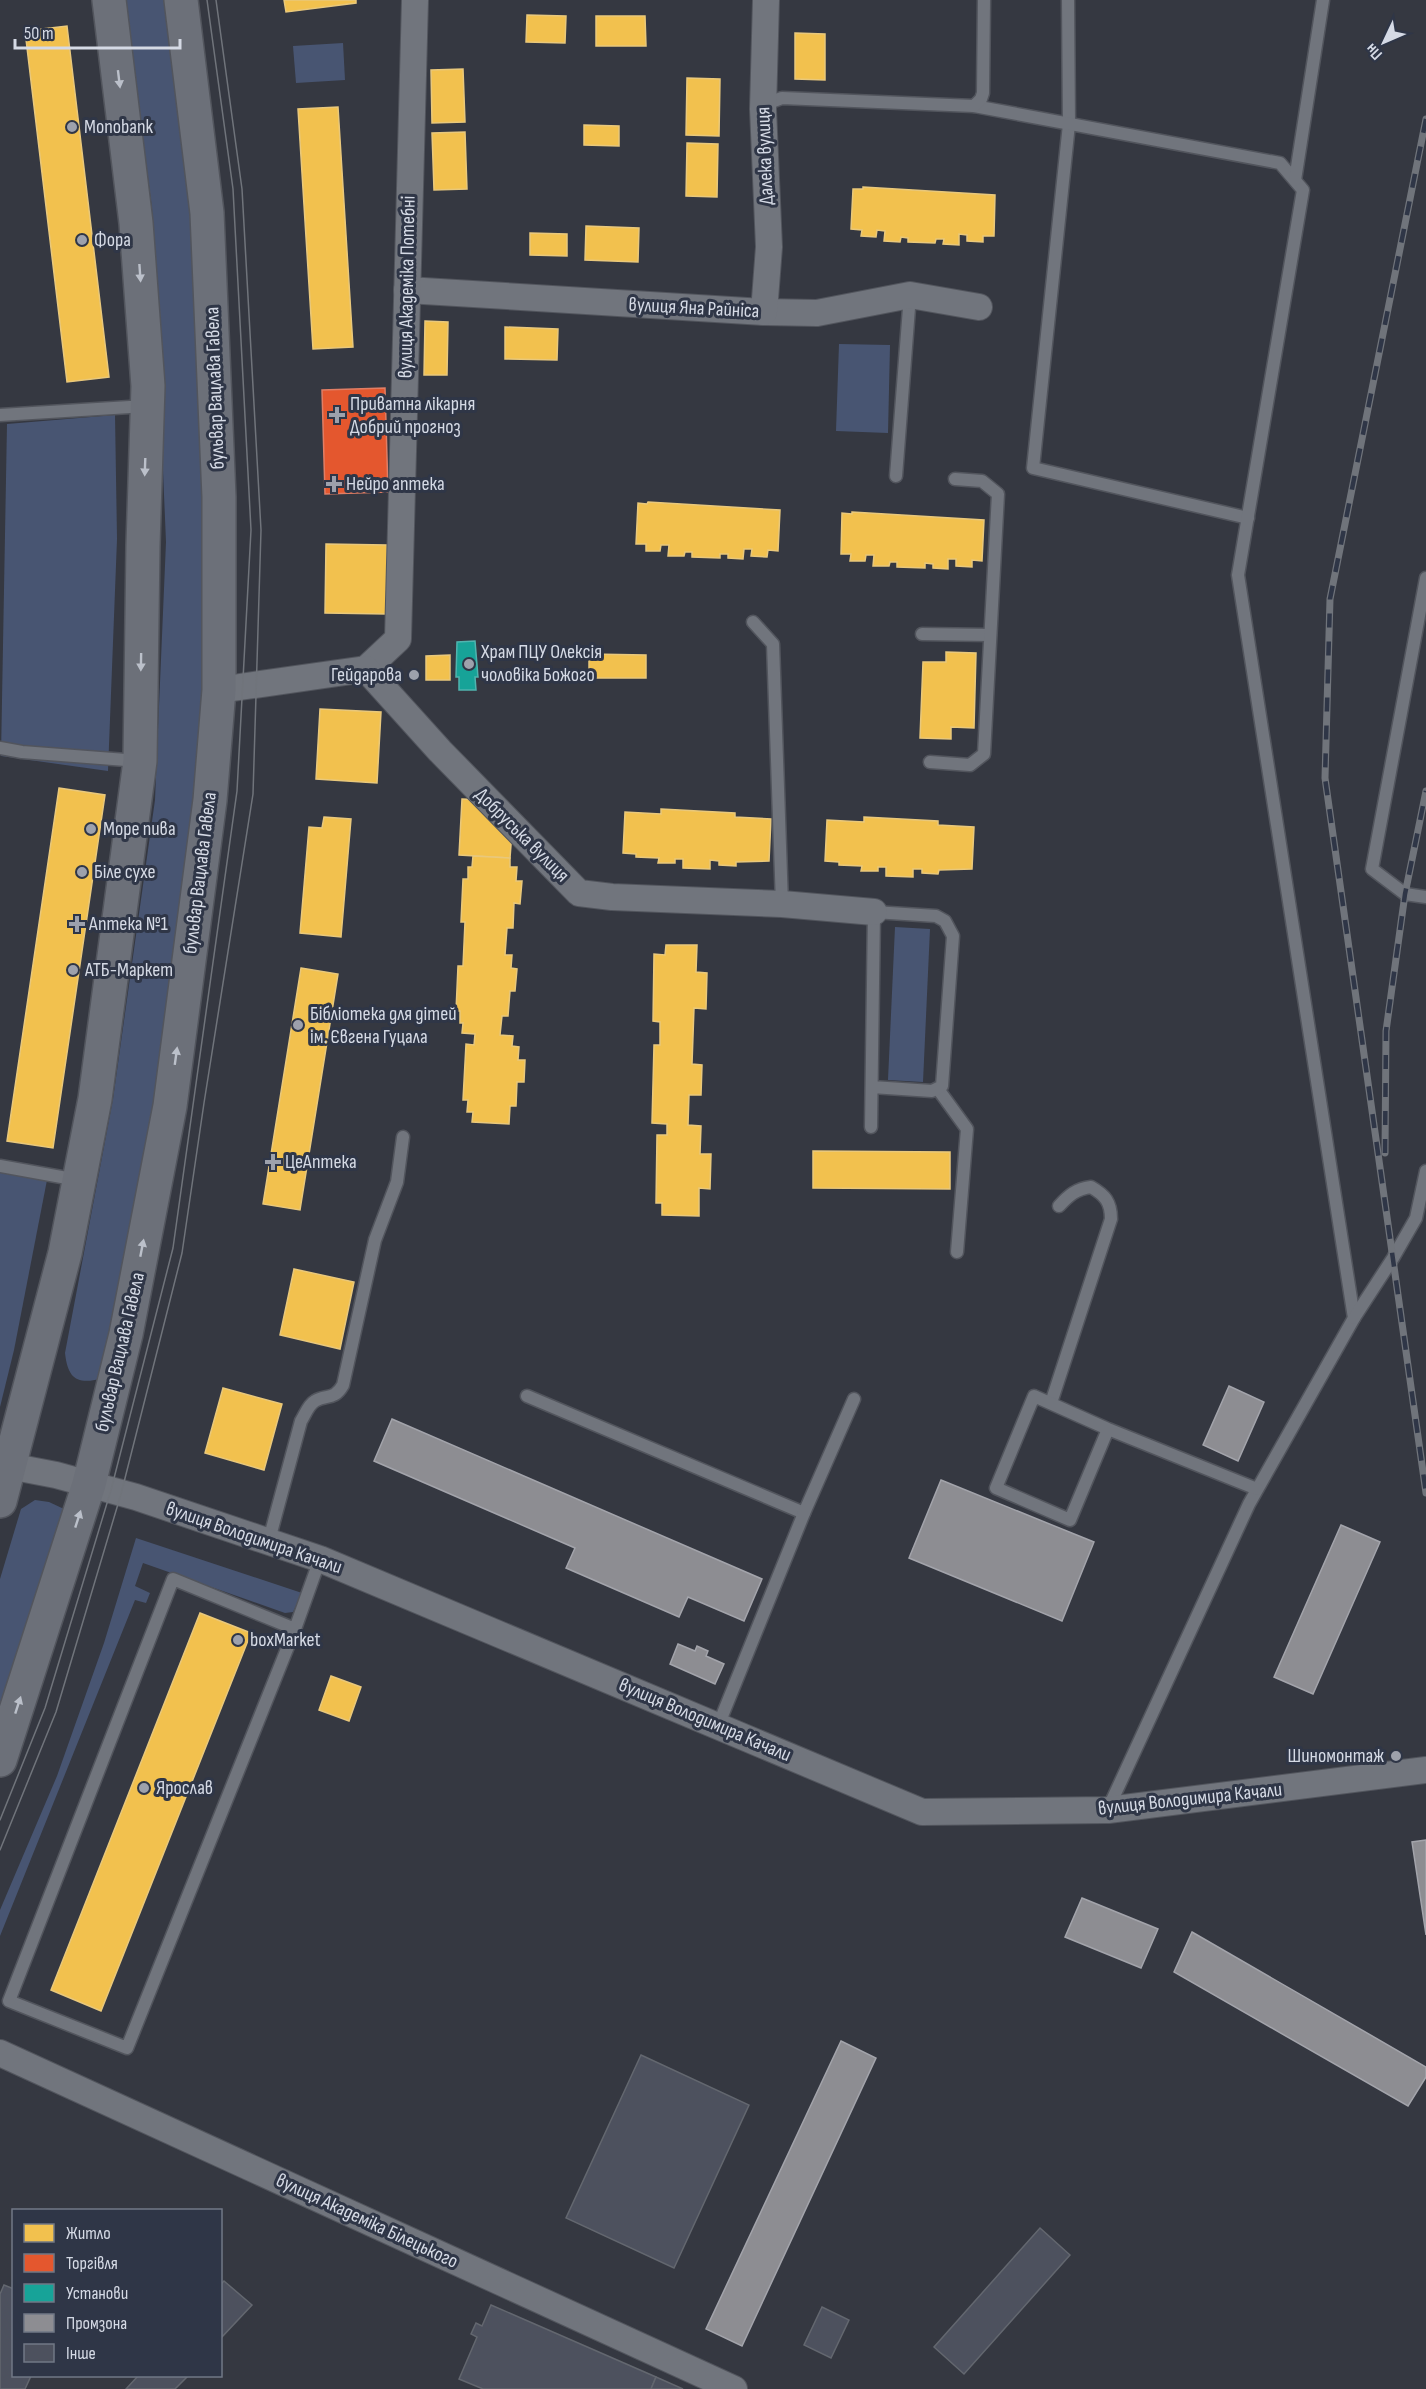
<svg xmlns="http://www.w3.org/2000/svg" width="1426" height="2389" font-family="'Sofia Sans Condensed',sans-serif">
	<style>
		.green { fill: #485572 }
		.homes { fill: #f2c14e; stroke: #e9c87b; stroke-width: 1.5 }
		.shops { fill: #e4572e; stroke: #e07e65; stroke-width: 1.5 }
		.public { fill: #17a398; stroke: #50b4af; stroke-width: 1.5 }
		.industry { fill: #8d8d92; stroke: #a3a4ab; stroke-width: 1.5 }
		.building { fill: #4d515e; stroke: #63676f; stroke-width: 1.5 }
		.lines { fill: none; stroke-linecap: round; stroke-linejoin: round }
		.lane-casing { stroke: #52555d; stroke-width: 15 }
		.street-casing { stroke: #52555d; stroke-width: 28 }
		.secondary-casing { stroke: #52555d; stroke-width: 36 }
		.lane { stroke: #71757d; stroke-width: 12 }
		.street { stroke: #71757d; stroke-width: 26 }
		.secondary { stroke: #6c7079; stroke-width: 33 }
		.tram { stroke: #70747b; stroke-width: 1.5 }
		.rail-casing { stroke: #70747b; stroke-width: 7 }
		.rail { stroke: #2f3647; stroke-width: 4.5; stroke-dasharray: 14; stroke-linecap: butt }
		.oneway { fill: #bbc0ca }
		.poi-dot { fill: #9da1ac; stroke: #2f3647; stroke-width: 2 }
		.labels { text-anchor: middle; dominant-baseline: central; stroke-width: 6; stroke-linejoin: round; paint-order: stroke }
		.poi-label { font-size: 20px; fill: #d5dae5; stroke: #2f3647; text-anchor: start }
		.street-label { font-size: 20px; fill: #d5dae5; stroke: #2f3647 }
	</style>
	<rect width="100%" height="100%" fill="#353841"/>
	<g class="green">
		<path d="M125,0H169L194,204L207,542L201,798L165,1103L104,1378C78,1385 68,1380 65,1353L113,1099L155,800L166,542L152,208Z"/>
		<path d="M343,43L345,80L296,83L293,46Z"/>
		<path d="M839,344L890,345L888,433L836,431Z"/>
		<path d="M115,415L117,539L108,771L1,756L7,424Z"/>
		<path d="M895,927L930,929L923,1082L888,1080Z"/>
		<path d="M0,1172L47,1180L14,1350L0,1407Z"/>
		<path d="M35,1500L49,1502L64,1509L0,1722V1579L21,1509Z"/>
		<path d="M136,1538L302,1593L293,1612L285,1613L143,1563L135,1586L150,1593L146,1603L135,1600L0,1936V1910L57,1776L104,1643Z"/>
	</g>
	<g class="homes">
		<path d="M284,0H356V3L286,12Z"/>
		<path d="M527,15L566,16L565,43L526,42Z"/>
		<path d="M596,16H645L646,46H596Z"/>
		<path d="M67,26L109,377L67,382L25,31Z"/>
		<path d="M795,33L825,34V80L795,79Z"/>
		<path d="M463,69L465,122L432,123L431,70Z"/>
		<path d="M687,78L720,79L719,136L686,135Z"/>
		<path d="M338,107L353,347L313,349L298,109Z"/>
		<path d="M584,125L619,126V146L584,145Z"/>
		<path d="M465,132L467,189L434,190L432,133Z"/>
		<path d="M687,143L718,144L717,197L686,196Z"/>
		<path d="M863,187L995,195L994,236H983V242L967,241V235L959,234V245L943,244L944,239H936L935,243L908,242V238L901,237L900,242L884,241L885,231L877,230L876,237L861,236L862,230L851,229L853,189H863Z"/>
		<path d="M586,226L639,228L638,262L585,260Z"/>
		<path d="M530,233L567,234V256L530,255Z"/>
		<path d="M425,321L448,322L447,375H424Z"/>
		<path d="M505,327L558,329L557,360L505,359Z"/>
		<path d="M648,502L780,510L778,551L768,550L767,557L751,556L752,549H744L743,559L728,558V554H720V558L692,557V552H685L684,556H668L669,545H661L660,551H646V544H636L638,503L647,504Z"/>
		<path d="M852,512L984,520L982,561L972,560V567L956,566V559H948V569L933,568V564L925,563V568L897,567V562H890L889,566H873L874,555H866L865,561H850L851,554H841L842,513L852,514Z"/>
		<path d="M326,544L387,545L386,614L325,613Z"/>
		<path d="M946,652L976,653L974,728L951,727V739L920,738L923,662H946Z"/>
		<path d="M589,654L646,655V678H589Z"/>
		<path d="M450,655V680H426V656Z"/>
		<path d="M320,709L381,712L377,783L316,779Z"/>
		<path d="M59,788L105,795L53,1148L7,1141Z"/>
		<path d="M462,799L483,800L512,832L510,858L459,855Z"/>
		<path d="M661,809L735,813V817L771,819L769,861L736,862V866L719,865V861L710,860V869L683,868V859H675V863H658L659,858L636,857V854L623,853L625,812L661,814Z"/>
		<path d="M324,817L351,819L341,937L300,933L309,827L322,828Z"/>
		<path d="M864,817L938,821V825L974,827L972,869L939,870L938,874L922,873V869H913V877L886,876V867H878V871H861L862,866L839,865V862L825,861L827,820L864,822Z"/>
		<path d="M473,856L510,858V867H517L516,881H522L520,904L514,903L513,928H507L505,955H512L511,968L517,969L515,991H510L508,1016H502L500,1035L513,1036L512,1046L519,1047L518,1060H525L524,1082H517L516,1106H510L509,1124L472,1122L473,1112H467L468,1100H463L466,1044L474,1045L475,1034L462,1033L463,1023H460V1011H456L458,966H463L465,922H461L463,879H468V867H472Z"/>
		<path d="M666,945H697L696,972L707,973L706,1009L694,1008L692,1064L702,1065L701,1095H689L688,1125L701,1126L700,1154H711L710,1189L699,1188V1216L662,1215V1203H656L657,1135H667V1124L652,1123L654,1045H660V1022L653,1021L654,954L665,955Z"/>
		<path d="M301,968L338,974L300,1210L263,1204Z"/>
		<path d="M813,1151L950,1152V1189L813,1188Z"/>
		<path d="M294,1269L354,1282L340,1349L280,1335Z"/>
		<path d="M223,1388L282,1404L264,1470L205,1453Z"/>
		<path d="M200,1613L251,1633L101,2011L51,1990Z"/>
		<path d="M331,1676L361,1687L349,1721L319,1710Z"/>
	</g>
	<path class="shops" d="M385,388L388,492L325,494L322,390Z"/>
	<path class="public" d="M475,641L478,677H475L476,690H459V677H456L457,642Z"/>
	<g class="industry">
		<path d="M1229,1386L1264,1402L1238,1461L1203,1445Z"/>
		<path d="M392,1419L762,1579L744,1621L688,1597L679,1617L566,1568L575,1548L374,1461Z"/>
		<path d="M941,1480L1094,1542L1062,1621L909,1558Z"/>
		<path d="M1341,1525L1380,1542L1313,1694L1274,1677Z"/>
		<path d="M678,1644L695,1651L697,1646L708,1651L706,1656L724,1664L715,1684L670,1664Z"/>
		<path d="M1426,1840V1935L1412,1842Z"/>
		<path d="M1082,1898L1158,1929L1141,1968L1065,1937Z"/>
		<path d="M1192,1932L1426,2067V2077L1408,2106L1174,1972Z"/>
		<path d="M841,2041L876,2058L742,2346L706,2329Z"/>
	</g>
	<g class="building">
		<path d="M641,2055L749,2105L674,2268L566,2218Z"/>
		<path d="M1040,2228L1070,2255L964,2374L934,2347Z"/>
		<path d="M224,2281L252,2305L220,2339V2285Z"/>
		<path d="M4,2285L14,2289V2376H31L25,2389H0V2294Z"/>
		<path d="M491,2305L656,2377L651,2389H483L459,2379L477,2337L471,2334L476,2323L482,2326Z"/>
		<path d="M822,2307L849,2320L831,2358L804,2345Z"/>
		<path d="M138,2376H188L175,2389H126Z"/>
		<path d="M656,2377L683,2389H651Z"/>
	</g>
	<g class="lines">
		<defs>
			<g id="lane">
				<path d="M1068,0L1069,124L1033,468L1248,518"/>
				<path d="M974,106L1280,163L1303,190L1238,575L1354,1318L1249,1504L1108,1809"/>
				<path d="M764,109L771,102L782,98L974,106L981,99L983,93L984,0"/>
				<path d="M1295,180L1323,0"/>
				<path d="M0,415L146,406"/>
				<path d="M896,476L910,295"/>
				<path d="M1426,578L1372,869L1405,894L1426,897"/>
				<path d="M753,622L773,644L782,904"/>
				<path d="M922,634L990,635"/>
				<path d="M0,748L22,752L139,761"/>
				<path d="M930,762L970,765L984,754L998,494L982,481L955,479"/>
				<path d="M938,1089L967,1129L957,1252"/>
				<path d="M871,1127L874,912L936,916L945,921L953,936L942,1086L932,1091L872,1087"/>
				<path d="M0,1166L78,1180"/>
				<path d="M1354,1318L1393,1258L1416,1218L1426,1171"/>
				<path d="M527,1396L804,1513"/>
				<path d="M1051,1403L1111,1219C1111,1202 1105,1195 1091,1187C1076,1189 1069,1195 1059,1206"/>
				<path d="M1108,1429L1070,1520L996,1488L1034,1396L1108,1429L1257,1489"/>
				<path d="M269,1540L301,1421C305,1415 308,1405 315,1401C326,1394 334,1401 343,1385L375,1240L397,1182L403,1137"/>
				<path d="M295,1629L173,1579L9,2001L127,2048L295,1629L320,1559"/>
				<path d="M718,1726L804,1513L854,1399"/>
			</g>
			<g id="street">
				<path d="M407,290L764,312L817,313L910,295L979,307"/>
				<path d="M764,312L769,247L763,109L766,0"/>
				<path d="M366,669L398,639L415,0"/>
				<path d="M219,690L366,669L440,751L579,893L612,897L782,904L874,912"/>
				<path d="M9,1466L56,1475L136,1497L320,1559L922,1812L1108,1810L1426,1770"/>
				<path d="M0,2053L734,2389"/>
			</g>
			<g id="secondary">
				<path d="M0,1501L65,1253L95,1099L140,761L143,545L148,386L136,223L109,0"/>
				<path d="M0,1760L89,1484L126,1334L170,1106L210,800L219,690V497L207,213L181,0"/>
			</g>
		</defs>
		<use href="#lane" class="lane-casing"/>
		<use href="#street" class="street-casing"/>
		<use href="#secondary" class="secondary-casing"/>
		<use href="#lane" class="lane"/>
		<use href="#street" class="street"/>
		<use href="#secondary" class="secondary"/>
		<g class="tram">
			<path d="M0,1820L45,1708L111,1490L173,1248L237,791L251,530L233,189L207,0"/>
			<path d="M0,1850L56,1712L121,1494L182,1253L204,1103L253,794L261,530L242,189L216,0"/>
		</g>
		<defs>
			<g id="rail">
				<path d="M1426,119L1330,599L1325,778L1426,1493"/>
				<path d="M1385,1153L1386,1031L1405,894L1426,791"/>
			</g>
		</defs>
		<use href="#rail" class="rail-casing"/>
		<use href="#rail" class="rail"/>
	</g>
	<defs><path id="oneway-solid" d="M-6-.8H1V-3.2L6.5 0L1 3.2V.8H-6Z" transform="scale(1.5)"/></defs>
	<g class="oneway">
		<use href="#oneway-solid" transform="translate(119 79) rotate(83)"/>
		<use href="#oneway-solid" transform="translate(140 273) rotate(86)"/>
		<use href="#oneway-solid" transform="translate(145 467) rotate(92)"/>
		<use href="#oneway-solid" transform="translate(141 662) rotate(91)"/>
		<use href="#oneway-solid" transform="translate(176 1056) rotate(-82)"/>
		<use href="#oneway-solid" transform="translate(142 1248) rotate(-79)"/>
		<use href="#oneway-solid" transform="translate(78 1519) rotate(-72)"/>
		<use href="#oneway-solid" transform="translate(18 1705) rotate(-72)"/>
	</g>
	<g class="poi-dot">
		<circle cx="72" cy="127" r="6"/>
		<circle cx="82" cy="240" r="6"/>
		<path d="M334 406h6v6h6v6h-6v6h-6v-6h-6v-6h6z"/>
		<path d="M331 475h6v6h6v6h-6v6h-6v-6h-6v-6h6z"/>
		<circle cx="469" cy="664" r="6"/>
		<circle cx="414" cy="675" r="6"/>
		<circle cx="91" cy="829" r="6"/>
		<circle cx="82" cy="872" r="6"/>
		<path d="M74 915h6v6h6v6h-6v6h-6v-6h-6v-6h6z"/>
		<circle cx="73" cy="970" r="6"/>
		<circle cx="298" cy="1025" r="6"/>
		<path d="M270 1153h6v6h6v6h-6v6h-6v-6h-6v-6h6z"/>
		<circle cx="238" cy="1640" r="6"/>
		<circle cx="1396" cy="1756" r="6"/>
		<circle cx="144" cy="1788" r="6"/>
	</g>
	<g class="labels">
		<g class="poi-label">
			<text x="84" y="127">Monobank</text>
			<text x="94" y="240">Фора</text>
			<text x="350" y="404">Приватна лікарня<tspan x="350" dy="23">Добрий прогноз</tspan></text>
			<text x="346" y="484">Нейро аптека</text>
			<text x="481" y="652">Храм ПЦУ Олексія<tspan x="481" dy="23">чоловіка Божого</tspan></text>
			<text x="402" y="675" text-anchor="end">Гейдарова</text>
			<text x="103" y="829">Море пива</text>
			<text x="94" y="872">Біле сухе</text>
			<text x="89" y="924">Аптека №1</text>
			<text x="85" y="970">АТБ-Маркет</text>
			<text x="310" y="1014">Бібліотека для дітей<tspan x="310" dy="23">ім. Євгена Гуцала</tspan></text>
			<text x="285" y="1162">ЦеАптека</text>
			<text x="250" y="1640">boxMarket</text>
			<text x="1384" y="1756" text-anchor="end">Шиномонтаж</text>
			<text x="156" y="1788">Ярослав</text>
		</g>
		<g class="street-label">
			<text transform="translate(765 156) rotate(-92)">Далека вулиця</text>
			<text transform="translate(407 287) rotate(-89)">вулиця Академіка Потебні</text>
			<text transform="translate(694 308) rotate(3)">вулиця Яна Райніса</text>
			<text transform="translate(215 388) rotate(-92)">бульвар Вацлава Гавела</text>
			<text transform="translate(522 835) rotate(45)">Добруська вулиця</text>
			<text transform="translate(200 873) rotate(-83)">бульвар Вацлава Гавела</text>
			<text transform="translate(120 1352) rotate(-77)">бульвар Вацлава Гавела</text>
			<text transform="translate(254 1538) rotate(19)">вулиця Володимира Качали</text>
			<text transform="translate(705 1720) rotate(23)">вулиця Володимира Качали</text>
			<text transform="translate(1190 1799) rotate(-6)">вулиця Володимира Качали</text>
			<text transform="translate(367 2221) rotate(25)">вулиця Академіка Білецького</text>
		</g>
	</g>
	<rect x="12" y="2209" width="210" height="168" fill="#2f3647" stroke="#717886" stroke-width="1.5"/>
	<rect x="24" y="2224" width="30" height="18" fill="#f2c14e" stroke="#717886" stroke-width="1.5"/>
	<text x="66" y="2239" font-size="18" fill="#d5dae5">Житло</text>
	<rect x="24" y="2254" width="30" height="18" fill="#e4572e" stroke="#717886" stroke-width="1.5"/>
	<text x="66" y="2269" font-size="18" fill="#d5dae5">Торгівля</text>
	<rect x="24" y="2284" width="30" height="18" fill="#17a398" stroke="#717886" stroke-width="1.5"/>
	<text x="66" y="2299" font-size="18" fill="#d5dae5">Установи</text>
	<rect x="24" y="2314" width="30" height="18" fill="#8d8d92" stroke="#717886" stroke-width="1.5"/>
	<text x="66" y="2329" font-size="18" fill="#d5dae5">Промзона</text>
	<rect x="24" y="2344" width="30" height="18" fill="#4d515e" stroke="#717886" stroke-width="1.5"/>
	<text x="66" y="2359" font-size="18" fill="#d5dae5">Інше</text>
	<g transform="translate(1384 42) rotate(226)" stroke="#2f3647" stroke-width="4.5" paint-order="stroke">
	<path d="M0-4.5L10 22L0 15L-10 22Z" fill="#d5dae5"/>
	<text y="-9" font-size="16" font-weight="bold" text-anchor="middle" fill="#d5dae5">Пн</text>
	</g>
	<path d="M15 39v9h165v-9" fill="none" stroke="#d5dae5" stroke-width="3"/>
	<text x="24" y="39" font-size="18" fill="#d5dae5" stroke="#2f3647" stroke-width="4.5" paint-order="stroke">50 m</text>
</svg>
